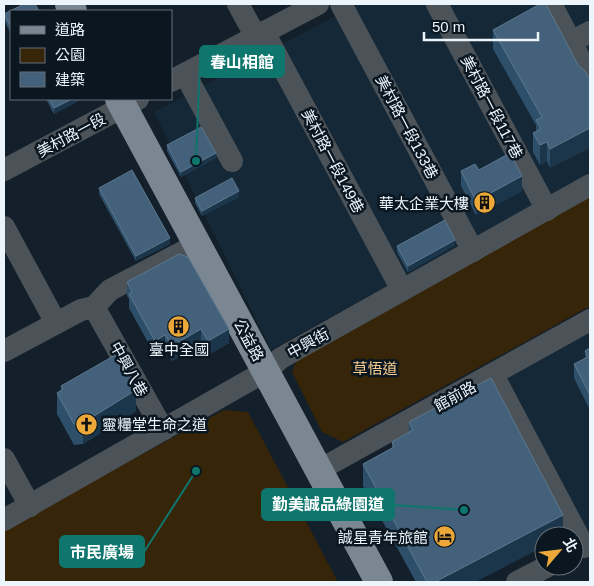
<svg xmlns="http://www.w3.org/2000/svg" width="594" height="586" font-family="Helvetica,'Noto Sans TC',sans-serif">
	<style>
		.built { fill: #152837 }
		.green { fill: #362508 }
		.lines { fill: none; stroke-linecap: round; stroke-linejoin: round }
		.minor { stroke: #4c5358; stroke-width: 22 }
		.major { stroke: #7a8793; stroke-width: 28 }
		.wall { fill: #2e4f6a }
		.shaded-wall { fill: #1b354a }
		.building { fill: #43617a; stroke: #5d788e }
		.labels { text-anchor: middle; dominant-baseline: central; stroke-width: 5; stroke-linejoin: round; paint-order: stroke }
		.street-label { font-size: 15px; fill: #ecf5fc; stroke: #0a1620 }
		.poi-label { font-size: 15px; fill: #ecf5fc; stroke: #0a1620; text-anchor: end }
		.park-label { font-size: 15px; fill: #f8cd8f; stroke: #0a1620 }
		.leader { fill: none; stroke: #0f766e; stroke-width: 2 }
		.callout-dot { fill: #0f766e; stroke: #0a1620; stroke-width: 2 }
		.callout { fill: #0f766e; stroke: #0f766e; stroke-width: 2 }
		.callout-label { font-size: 16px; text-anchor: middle; font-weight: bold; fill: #fff }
	</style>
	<rect width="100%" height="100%" fill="#131f2a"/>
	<g class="built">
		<path d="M358,4H590V173L271,350L154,112Z"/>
		<path d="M590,326V536L501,376Z"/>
	</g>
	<g class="green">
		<path d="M590,194V306L343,442L322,432L292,372L299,353Z"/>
		<path d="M224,410L248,412L338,582H4V529Z"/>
	</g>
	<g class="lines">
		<g class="minor">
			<path d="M238,4L256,37"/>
			<path d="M341,4L473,251"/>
			<path d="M437,4L547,210"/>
			<path d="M551,4L590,78"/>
			<path d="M264,32L402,290"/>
			<path d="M571,42L590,32"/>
			<path d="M185,74L232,161"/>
			<path d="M171,81L318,4"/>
			<path d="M4,170L138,99"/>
			<path d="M4,227L56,323"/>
			<path d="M94,307L163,430"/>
			<path d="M4,351L81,310L94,307L110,290L198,244"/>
			<path d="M493,375L584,547"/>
			<path d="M4,459L30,506"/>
			<path d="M319,470L590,320"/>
			<path d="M4,520L266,371L281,358L590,185"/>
			<path d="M517,582L548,566"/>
		</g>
		<g class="major">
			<path d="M69,4L73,11"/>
			<path d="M119,99L379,582"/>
		</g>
	</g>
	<g class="wall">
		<path d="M11,11V34L4,20V14Z"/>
		<path d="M493,30L578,65L550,168L547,161L540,165L533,152V133L536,132V125L493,49Z"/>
		<path d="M46,99H82L54,114Z"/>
		<path d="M167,145L216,158L181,177L167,151Z"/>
		<path d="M479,170L522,191L476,215L461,186V171Z"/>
		<path d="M99,188L170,244L136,261L99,194Z"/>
		<path d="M239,197L202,216L195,203V198Z"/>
		<path d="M455,245L408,272L397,252V246Z"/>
		<path d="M127,282L229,343L208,355L201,344L172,361L165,349L155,355L129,308V299L127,296Z"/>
		<path d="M590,348V410L574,378V364L585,358V351Z"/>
		<path d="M61,386L136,411L83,444L74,445L57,414V393L61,390Z"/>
		<path d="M409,422L563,536L475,582H416L363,486V464L392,448V442L409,433Z"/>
	</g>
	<g class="shaded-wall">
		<path d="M72,99H82L54,114V108Z"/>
		<path d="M590,128V148L550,168V149Z"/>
		<path d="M547,142V161L540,165V145Z"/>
		<path d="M216,153V158L181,177V172Z"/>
		<path d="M522,176V191L476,215V201Z"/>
		<path d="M239,191V197L202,216V211Z"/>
		<path d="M170,238V244L136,261V256Z"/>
		<path d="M455,240V245L408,272V266Z"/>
		<path d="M201,329V344L172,361V346Z"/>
		<path d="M229,329V343L208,355V341Z"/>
		<path d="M165,335V349L155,355V341Z"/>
		<path d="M136,390V411L83,444V423Z"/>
		<path d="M563,515V536H544V546L475,582H435Z"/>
	</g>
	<g class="building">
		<path d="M24,4H35L39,11H11V28L4,14Z"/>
		<path d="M540,4H546L578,65L585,71L590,80V128L550,149L547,142L540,145L533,133L541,129L536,120L542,117L493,30Z"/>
		<path d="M49,99H72L54,108Z"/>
		<path d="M201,127L216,153L181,172L167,145Z"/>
		<path d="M510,153L522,176L476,201L461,171L475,164L479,170Z"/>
		<path d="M132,170L170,238L136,256L99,188Z"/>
		<path d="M232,178L239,191L202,211L195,198Z"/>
		<path d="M445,220L455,240L408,266L397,246Z"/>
		<path d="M179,254L188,257L229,329L208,341L201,329L172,346L165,335L155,341L129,294L132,292L127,282Z"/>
		<path d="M590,348V395L574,364L588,357L585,351Z"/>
		<path d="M117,354L136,390L83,423L74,424L57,393L63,389L61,386Z"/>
		<path d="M491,378L563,515L435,582H427L363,464L394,447L392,442L413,430L409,422Z"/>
	</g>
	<defs>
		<symbol id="building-disc" viewBox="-11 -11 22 22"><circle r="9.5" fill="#eca93a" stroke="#0a1620"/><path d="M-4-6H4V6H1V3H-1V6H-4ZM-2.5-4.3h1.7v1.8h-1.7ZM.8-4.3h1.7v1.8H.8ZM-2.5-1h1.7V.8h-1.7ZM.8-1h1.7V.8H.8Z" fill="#111"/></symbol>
		<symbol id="church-disc" viewBox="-11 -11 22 22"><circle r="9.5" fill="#eca93a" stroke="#0a1620"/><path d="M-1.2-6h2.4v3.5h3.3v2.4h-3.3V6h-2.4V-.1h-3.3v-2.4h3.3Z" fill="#111"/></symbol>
		<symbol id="hotel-disc" viewBox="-11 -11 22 22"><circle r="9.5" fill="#eca93a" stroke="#0a1620"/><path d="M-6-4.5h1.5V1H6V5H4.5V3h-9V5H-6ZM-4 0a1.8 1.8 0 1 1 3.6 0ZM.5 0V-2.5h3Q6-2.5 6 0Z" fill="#111"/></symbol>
	</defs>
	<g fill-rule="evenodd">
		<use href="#building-disc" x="472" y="190" width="25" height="25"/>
		<use href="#building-disc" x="166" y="314" width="25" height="25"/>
		<use href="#church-disc" x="74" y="412" width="25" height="25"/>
		<use href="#hotel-disc" x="432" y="524" width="25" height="25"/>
	</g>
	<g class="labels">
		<g class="street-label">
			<text transform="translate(492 107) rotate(62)">美村路一段117巷</text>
			<text transform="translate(407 127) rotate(62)">美村路一段133巷</text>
			<text transform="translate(71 135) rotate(-28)">美村路一段</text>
			<text transform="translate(333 161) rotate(62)">美村路一段149巷</text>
			<text transform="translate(249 340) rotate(62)">公益路</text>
			<text transform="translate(308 343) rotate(-29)">中興街</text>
			<text transform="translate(129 369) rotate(61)">中興八巷</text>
			<text transform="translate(455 396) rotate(-29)">館前路</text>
		</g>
		<g class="poi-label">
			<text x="469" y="203">華太企業大樓</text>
			<text x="179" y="349" text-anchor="middle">臺中全國</text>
			<text x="102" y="424" text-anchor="start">靈糧堂生命之道</text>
			<text x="428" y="537">誠星青年旅館</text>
		</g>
		<g class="park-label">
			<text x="375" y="368">草悟道</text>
		</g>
	</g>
	<path class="leader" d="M196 161L200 62M464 510L394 505M196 471L144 552"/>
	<g class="callout-dot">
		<circle cx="196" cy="161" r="5"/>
		<circle cx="464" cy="510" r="5"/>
		<circle cx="196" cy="471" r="5"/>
	</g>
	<g class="callout">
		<rect x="200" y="46" width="84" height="31" rx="5"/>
		<rect x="262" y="489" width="132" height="31" rx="5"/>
		<rect x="60" y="536" width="84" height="31" rx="5"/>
	</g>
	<g class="callout-label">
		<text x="242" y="68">春山相館</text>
		<text x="328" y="510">勤美誠品綠園道</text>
		<text x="102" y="558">市民廣場</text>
	</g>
	<rect width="594" height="586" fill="none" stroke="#ecf5fc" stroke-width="10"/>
	<rect x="10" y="10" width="162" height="90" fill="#0a1620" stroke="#646f78"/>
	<rect x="20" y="26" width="25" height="8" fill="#7a8793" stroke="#646f78"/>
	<text x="55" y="35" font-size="15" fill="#ecf5fc">道路</text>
	<rect x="20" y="48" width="25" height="15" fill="#362508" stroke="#646f78"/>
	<text x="55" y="60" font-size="15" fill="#ecf5fc">公園</text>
	<rect x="20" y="72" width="25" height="15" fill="#43617a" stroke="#646f78"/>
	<text x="55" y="85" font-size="15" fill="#ecf5fc">建築</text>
	<g transform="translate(559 551) rotate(62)"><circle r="24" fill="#0a1620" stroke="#646f78"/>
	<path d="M0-4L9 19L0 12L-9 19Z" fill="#eca93a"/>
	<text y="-8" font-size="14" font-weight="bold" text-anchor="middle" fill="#ecf5fc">北</text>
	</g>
	<path d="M424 32v8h114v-8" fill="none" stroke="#ecf5fc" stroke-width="2.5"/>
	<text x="432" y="32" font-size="15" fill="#ecf5fc" stroke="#0a1620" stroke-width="4" paint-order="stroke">50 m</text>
</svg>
